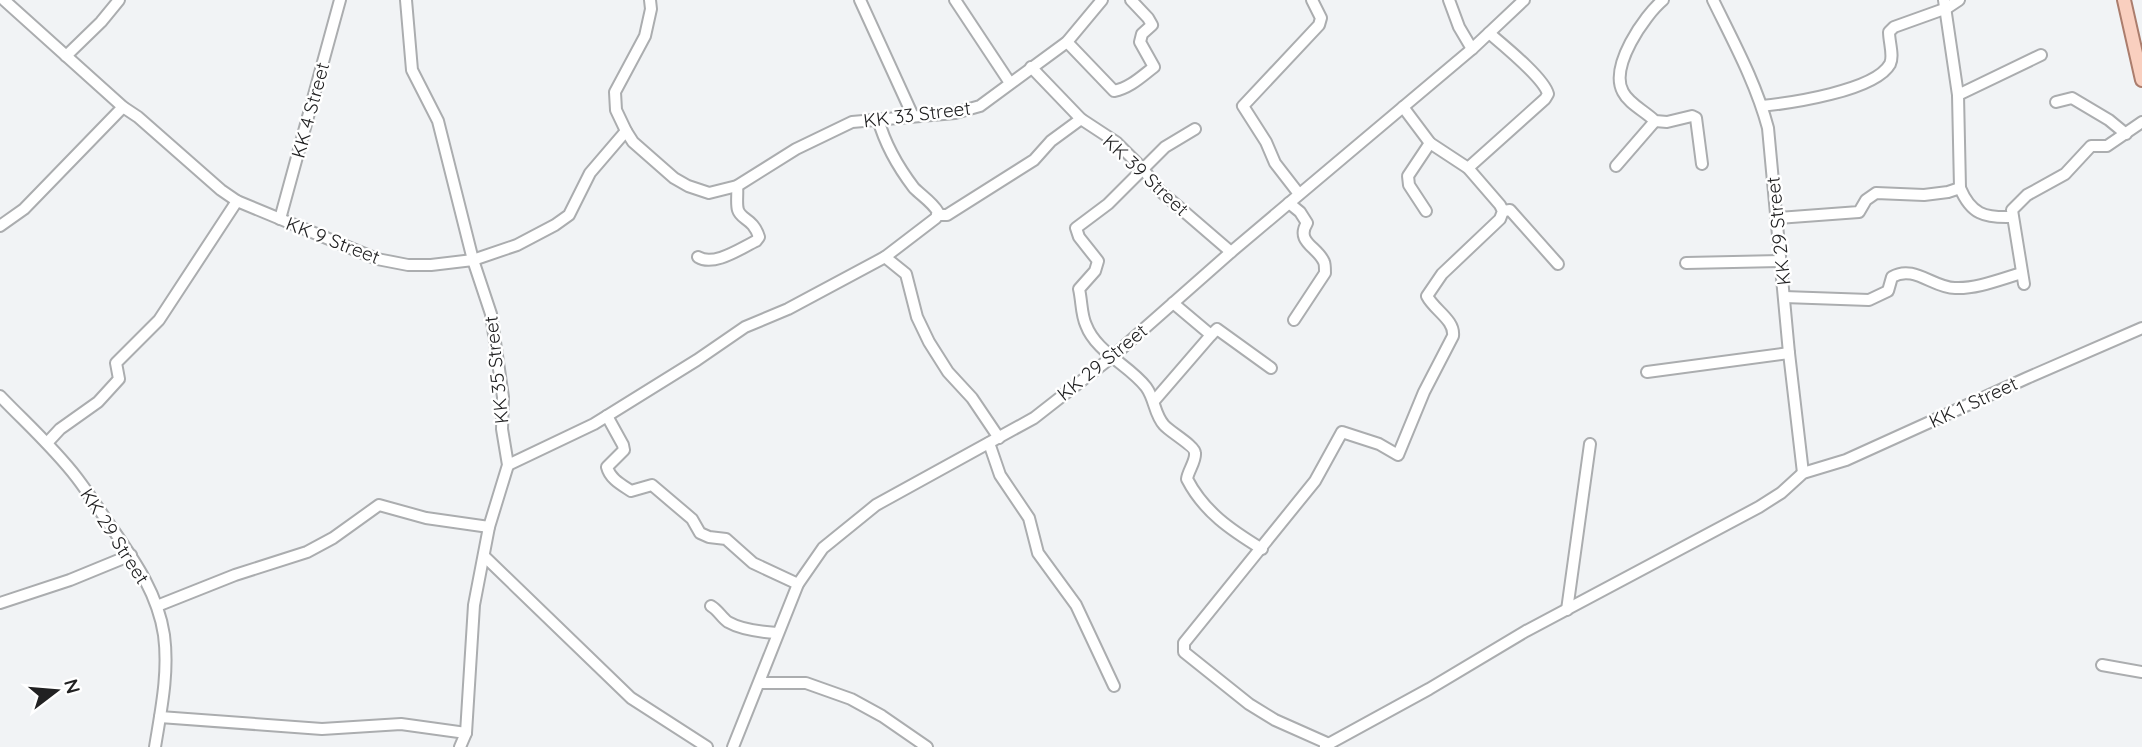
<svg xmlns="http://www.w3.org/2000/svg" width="2142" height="747" font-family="Quicksand,sans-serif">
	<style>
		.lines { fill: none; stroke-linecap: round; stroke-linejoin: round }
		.minor-casing { stroke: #abadaf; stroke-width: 14 }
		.major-casing { stroke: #ab7d6d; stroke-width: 16 }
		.minor { stroke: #fff; stroke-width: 10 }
		.major { stroke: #f9cfbf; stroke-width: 12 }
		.labels { text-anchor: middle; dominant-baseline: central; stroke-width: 5; stroke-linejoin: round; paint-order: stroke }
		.street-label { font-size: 19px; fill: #212122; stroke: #fff }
	</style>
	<rect width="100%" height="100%" fill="#f1f3f5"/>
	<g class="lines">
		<defs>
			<g id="minor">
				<path d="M4,0L123,107L138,117L221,190L237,201L377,259L408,265H431L473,260L517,245L555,225L569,215L590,173L626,131L616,110L615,92L645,36L651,9L650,0"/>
				<path d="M406,0L412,70L438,121L473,260L491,314L503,397L502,429L508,465L489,527L474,605L466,733L460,747"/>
				<path d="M860,0L913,116"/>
				<path d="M955,0L1010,83"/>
				<path d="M1449,0L1459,27L1472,49"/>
				<path d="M1663,0C1644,16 1609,67 1623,92C1629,104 1645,111 1655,121L1667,122L1692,116L1696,118L1702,164"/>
				<path d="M1713,0C1733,41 1756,83 1768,128L1789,353L1803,473"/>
				<path d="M1067,42L1114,91C1130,88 1142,76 1154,67L1140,42L1142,34L1152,25L1148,18L1131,0"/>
				<path d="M66,56L101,22L119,0"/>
				<path d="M1031,67L1081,119L1116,142L1143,169L1159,190L1231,252"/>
				<path d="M1958,95L2041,55"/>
				<path d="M2056,102L2072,98L2109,120L2126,134"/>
				<path d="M1762,106C1790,103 1875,91 1890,64C1894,56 1889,42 1889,32L1894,27L1947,8L1959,0"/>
				<path d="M1195,129L1165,147L1108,204L1076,228L1079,237L1098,261L1095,271L1079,289C1082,302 1081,314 1086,325C1096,352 1129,365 1146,387C1155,399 1154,414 1164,425C1170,432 1195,446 1195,453C1196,461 1188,471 1187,479C1204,512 1231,530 1262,549"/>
				<path d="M626,131L633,142L674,178L688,186L709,193L737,186L796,149L852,122L955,113L980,106L1067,42L1102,0"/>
				<path d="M1616,166L1655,121"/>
				<path d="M1468,168L1545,99L1548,94C1544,78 1503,45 1489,33"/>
				<path d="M1960,188C1971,214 1984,218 2012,217"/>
				<path d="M1299,194L1275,163L1266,142L1243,106L1319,25L1321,18L1312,0"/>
				<path d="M1289,203L1300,212L1307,223C1295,242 1318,247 1324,262C1325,264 1325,271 1325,273L1294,320"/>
				<path d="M1426,211L1409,185L1408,176L1430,143"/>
				<path d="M1503,211L1510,210L1558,264"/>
				<path d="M937,215H947L1034,160L1051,141L1081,119"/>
				<path d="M1777,218L1859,212L1866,200L1876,193L1924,195L1948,192L1960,188L1958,95L1944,0"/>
				<path d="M280,219L340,0"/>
				<path d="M0,226L24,209L123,107"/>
				<path d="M698,257C714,267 741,248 756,241L759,237C753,218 741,220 738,210C736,204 738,193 737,186"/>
				<path d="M885,257L906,274L917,317L929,342L948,372L972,398L999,438"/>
				<path d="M1686,263L1780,261"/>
				<path d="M2024,284L2012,210L2027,195L2065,174L2091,146H2107L2142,122"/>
				<path d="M1784,297L1869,300L1888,291L1892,277C1914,264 1933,288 1955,288C1977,289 2001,279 2022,273"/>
				<path d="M1211,335L1217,329L1271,368"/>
				<path d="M1647,372L1789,353"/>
				<path d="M0,396C26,423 54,448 77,478C90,495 101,513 114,531C136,563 158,595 164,635C169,673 161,710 155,747"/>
				<path d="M1154,401L1211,335L1173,303"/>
				<path d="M607,416L623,445L624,450L607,467C610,479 622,485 631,491L652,485L692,519L700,533L709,537L726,539L753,563L798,584"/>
				<path d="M47,443L60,429L98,402L119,379L116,363L159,320L237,201"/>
				<path d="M989,443L1000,475L1029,518L1038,553L1076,605L1114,686"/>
				<path d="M508,465L594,424L697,360L745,327L788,309L885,257L936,218L938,212C932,202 922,196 914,188C898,167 885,144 878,119"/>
				<path d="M484,556L631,698L707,747"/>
				<path d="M0,603L70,580L131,555"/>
				<path d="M157,606L235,575L307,552L333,538L379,505L426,518L489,527"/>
				<path d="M711,606C718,610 722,618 728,622C742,630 761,632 777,633"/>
				<path d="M1567,610L1590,444"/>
				<path d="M2102,665L2142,672"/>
				<path d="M760,683H806L851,699L882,716L927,747"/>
				<path d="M160,717L322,729L401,724L466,733"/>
				<path d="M1329,744L1275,720L1249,704L1184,652V643L1315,481L1342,432L1379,444L1398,455L1424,392L1453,336C1455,320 1434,310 1427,296L1442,274L1500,219L1503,211L1500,205L1468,168L1430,143L1403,107"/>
				<path d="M1325,746L1429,689L1526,631L1759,507L1781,493L1803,473L1846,460L2027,378L2142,328"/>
				<path d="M733,747L798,584L823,548L876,505L1034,418L1112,357L1231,252L1472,49L1524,0"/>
			</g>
			<path id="major" d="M2124,0L2142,80"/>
		</defs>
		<use href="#minor" class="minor-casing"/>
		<use href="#major" class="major-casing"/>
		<use href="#minor" class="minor"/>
		<use href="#major" class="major"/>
	</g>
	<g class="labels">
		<g class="street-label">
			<text transform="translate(310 110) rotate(-75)">KK 4 Street</text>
			<text transform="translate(917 114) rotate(-7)">KK 33 Street</text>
			<text transform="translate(1146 175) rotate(43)">KK 39 Street</text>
			<text transform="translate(1778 231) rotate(-96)">KK 29 Street</text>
			<text transform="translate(333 240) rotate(21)">KK 9 Street</text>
			<text transform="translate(1102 362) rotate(-39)">KK 29 Street</text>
			<text transform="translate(496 370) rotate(-96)">KK 35 Street</text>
			<text transform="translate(1973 402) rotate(-25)">KK 1 Street</text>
			<text transform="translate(115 536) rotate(57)">KK 29 Street</text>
		</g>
	</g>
	<g transform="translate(56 691) rotate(74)" stroke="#ffffff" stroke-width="5" paint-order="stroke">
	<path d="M0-5L12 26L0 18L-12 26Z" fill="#212122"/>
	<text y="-10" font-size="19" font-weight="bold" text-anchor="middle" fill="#212122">N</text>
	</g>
</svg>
